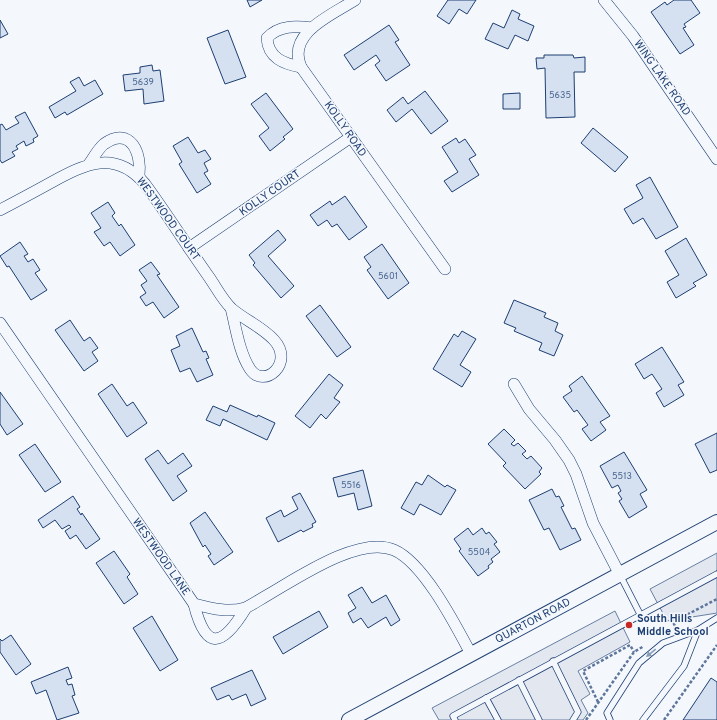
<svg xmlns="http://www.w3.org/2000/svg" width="717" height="720" font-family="Overpass,sans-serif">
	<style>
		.parking { fill: #e3e8f0; stroke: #687fa3 }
		.building { fill: #d5e0f0; stroke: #1d3f73 }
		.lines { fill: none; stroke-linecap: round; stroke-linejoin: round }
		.service-casing { stroke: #1d3f73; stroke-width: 7 }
		.minor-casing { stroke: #1d3f73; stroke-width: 12 }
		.tertiary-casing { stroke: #1d3f73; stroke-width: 16 }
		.path { stroke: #5e769c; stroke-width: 2.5; stroke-dasharray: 3 2; stroke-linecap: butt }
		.service { stroke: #f4f7fb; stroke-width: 5.5 }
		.minor { stroke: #f4f7fb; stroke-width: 11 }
		.tertiary { stroke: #f4f7fb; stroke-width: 14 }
		.oneway { fill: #889bb7 }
		.poi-dot { fill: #c62828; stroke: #f4f7fb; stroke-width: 1.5 }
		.labels { text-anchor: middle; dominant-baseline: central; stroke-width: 3; stroke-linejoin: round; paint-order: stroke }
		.number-label { font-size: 9px; fill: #4b6792 }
		.street-label { font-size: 11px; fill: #1d3f73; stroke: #f4f7fb }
		.poi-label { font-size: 11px; font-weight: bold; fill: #1d3f73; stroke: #f4f7fb; text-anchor: start }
	</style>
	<rect width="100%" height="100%" fill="#f4f7fb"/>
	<g class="parking">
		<path d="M717,553V613L667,621L650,589Z"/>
		<path d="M615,611L630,642L578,671L590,694L581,700L588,713L583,720H439L432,708Z"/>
	</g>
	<g class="building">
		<path d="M247,0H262L250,7Z"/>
		<path d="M448,0H476L467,14L459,9L449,24L437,16Z"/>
		<path d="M674,0H691L700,13L684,24L686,27L683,28L694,45L680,54L651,12L665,2L667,5Z"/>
		<path d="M512,10L520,14L518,19L534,26L528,41L515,35L508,49L485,39L493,23L504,28Z"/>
		<path d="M0,20L8,34L0,38Z"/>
		<path d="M389,25L399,40L395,42L410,65L386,81L375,65L380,61L376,55L354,70L344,55Z"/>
		<path d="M228,30L246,77L225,84L207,38Z"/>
		<path d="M544,55H573L574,58L585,57V72H574L575,117L546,118L545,68L537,69L536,58H544Z"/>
		<path d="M152,65L153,71L160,70L164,101L144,104L143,89L125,91L123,75L140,73V67Z"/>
		<path d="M79,77L84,86L95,80L103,94L67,115L65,112L55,118L49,107L76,91L70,82Z"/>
		<path d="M425,91L448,121L431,134L412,109L396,122L387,110L403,97L408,104Z"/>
		<path d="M266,93L293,129L283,137L285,139L270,151L259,136L269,128L251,104Z"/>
		<path d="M520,93V109H503V94Z"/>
		<path d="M25,112L38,136L33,139L34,142L26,146L24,141L16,146L18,149L12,152L15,156L2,163L0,160V125L2,124L6,130L15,125L19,123L15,117Z"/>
		<path d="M593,128L628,157L615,172L581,143Z"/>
		<path d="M188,137L198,153L205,150L211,159L204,163L208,171L204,173L211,184L197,193L179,164L182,162L173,146Z"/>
		<path d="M456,138L459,143L465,139L476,155L469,159L479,175L452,192L444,181L458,172L442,147Z"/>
		<path d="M650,177L678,227L656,239L643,218L633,224L624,209L643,198L636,185Z"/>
		<path d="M345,196L367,227L349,240L337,224L332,227L327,220L318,226L310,215L330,201L332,205Z"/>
		<path d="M108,202L115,213L112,216L119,226L121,224L135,245L120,256L110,242L104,246L94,232L101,228L91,213Z"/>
		<path d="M278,230L286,240L268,256L294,286L281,298L253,265L255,263L249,255Z"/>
		<path d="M686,238L707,275L693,283L696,286L676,298L667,282L679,275L665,251Z"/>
		<path d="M20,242L28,254L24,256L28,262L33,259L40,270L35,273L47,290L31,300L9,266L7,267L0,256Z"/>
		<path d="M382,244L409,283L388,299L367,270L371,267L364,257Z"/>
		<path d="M151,262L160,274L157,275L179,307L164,318L153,302L146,306L140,297L146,293L141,285L147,281L139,270Z"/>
		<path d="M514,300L546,313L544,317L558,323L555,331L563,335L554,356L539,350L542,343L514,331L516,328L504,323Z"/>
		<path d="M320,305L351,347L337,357L306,316Z"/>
		<path d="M70,320L84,341L90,337L98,348L92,352L98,361L84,371L55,330Z"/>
		<path d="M192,328L203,352L206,351L209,358L206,359L213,375L197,382L190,368L180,372L171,350L180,346L176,336Z"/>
		<path d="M462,331L476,339L460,365L471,372L462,387L433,369L454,334L458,337Z"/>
		<path d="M662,347L684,382L678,385L684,395L664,407L656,393L662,389L652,374L644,379L635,364Z"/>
		<path d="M329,374L343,385L334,398L340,402L326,419L321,414L310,428L295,416Z"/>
		<path d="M582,376L610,416L600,422L606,430L591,441L582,429L588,425L577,410L574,412L563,397L572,391L569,386Z"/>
		<path d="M112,384L127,406L133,402L147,423L127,437L98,394Z"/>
		<path d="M0,392L23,424L7,435L0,424Z"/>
		<path d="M230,405L257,417L258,415L275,423L267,440L223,419L220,426L206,420L213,406L227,412Z"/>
		<path d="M504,429L515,440L511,444L514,446L518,443L526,451L522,454L527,459L531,456L542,468L539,472L541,474L525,489L503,466L506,463L488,444Z"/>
		<path d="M717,433V470L710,473L695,444Z"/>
		<path d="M35,444L61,482L45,492L19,455Z"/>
		<path d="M158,450L168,464L183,453L192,466L177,476L187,491L173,501L145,459Z"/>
		<path d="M624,452L647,490L640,494L647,507L629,518L619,501L622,499L618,493L621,491L618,485L612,488L600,466Z"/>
		<path d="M363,470L372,506L358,510L354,493L338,497L333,478Z"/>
		<path d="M428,475L445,487L447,485L456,490L441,515L420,504L414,515L401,508L416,482L422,485Z"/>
		<path d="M552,489L556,497L559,496L564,506L561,507L572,529L575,528L581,540L560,550L549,528L544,530L529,500Z"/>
		<path d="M300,493L316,522L312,524L313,527L303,532L301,530L278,542L266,518L281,510L284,517L298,509L292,497Z"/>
		<path d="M73,496L80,507L77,509L81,515L82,513L100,539L86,549L76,535L70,539L65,531L71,527L69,525L62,529L55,520L43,528L38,520Z"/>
		<path d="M205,512L233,552L214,565L208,556L211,554L205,545L203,547L190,523Z"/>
		<path d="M468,528L473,535L482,528L486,534L489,532L497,542L494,544L500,552L491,559L493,562L488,566L489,568L478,576L459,551L461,549L454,539Z"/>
		<path d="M114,551L130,574L127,577L138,594L124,604L96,563Z"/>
		<path d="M362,587L372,603L386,595L400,620L391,626L386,617L368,628L361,618L353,623L348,613L356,608L348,595Z"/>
		<path d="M319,611L328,627L283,654L273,637Z"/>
		<path d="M152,616L178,660L160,671L133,628Z"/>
		<path d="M11,635L31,664L16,675L0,652V639L2,641Z"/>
		<path d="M68,667L72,678L66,680L68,685L72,684L75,695L72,696L79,713L57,720L46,690L36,694L31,682Z"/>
		<path d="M252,670L266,699L251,706L246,694L232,700L229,695L217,700L211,688Z"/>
		<path d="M711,678L717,682V720H683Z"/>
	</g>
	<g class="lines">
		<defs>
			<g id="service">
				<path d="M620,575L641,616"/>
				<path d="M553,661L578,712L573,720"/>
				<path d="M519,680L539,720"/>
				<path d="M486,698L498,720"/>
				<path d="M455,720L453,716L717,574"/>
				<path d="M610,720L607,713L639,663L663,643L698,630L717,618"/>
				<path d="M643,720L684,666L698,630"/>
			</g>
			<g id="minor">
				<path d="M355,0C332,15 286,33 301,67L445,269"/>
				<path d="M604,0L633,36L717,159"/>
				<path d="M301,67C284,64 268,58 267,38C279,25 296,26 312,28"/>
				<path d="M89,164C94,157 98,149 104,144C131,125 142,154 139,176"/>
				<path d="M0,210C17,201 34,192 52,182C85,164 115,149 145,184C167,214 187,246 209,277C216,287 223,301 232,309C245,320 262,327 274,340C295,363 264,390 250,369C239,352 236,328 231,308"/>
				<path d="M189,248L351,137"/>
				<path d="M0,323L194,604C210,608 228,613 245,608C252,605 259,600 266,596C296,579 359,535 394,550C424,563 456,626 471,654"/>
				<path d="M514,384L529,409L555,440L569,460L576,474L593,523L620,575"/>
				<path d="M194,604C206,653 223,646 246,608"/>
			</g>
			<path id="tertiary" d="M349,720L717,522"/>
		</defs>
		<use href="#service" class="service-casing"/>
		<use href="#minor" class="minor-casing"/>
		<use href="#tertiary" class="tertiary-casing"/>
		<g class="path">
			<path d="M674,629L676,628L673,622L717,599"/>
			<path d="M598,702L583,671L630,645L634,652"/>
			<path d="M586,720L634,652L644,646"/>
			<path d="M664,720L717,645"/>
		</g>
		<use href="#service" class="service"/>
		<use href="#minor" class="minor"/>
		<use href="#tertiary" class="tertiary"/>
	</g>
	<defs><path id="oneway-solid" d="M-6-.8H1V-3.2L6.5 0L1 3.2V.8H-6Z"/></defs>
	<use class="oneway" href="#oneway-solid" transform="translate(651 653) rotate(141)"/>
	<circle class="poi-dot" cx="629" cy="625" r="4"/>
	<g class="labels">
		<g class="number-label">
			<text x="143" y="82">5639</text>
			<text x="560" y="95">5635</text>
			<text x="388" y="276">5601</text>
			<text x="622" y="476">5513</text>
			<text x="351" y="485">5516</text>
			<text x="479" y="552">5504</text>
		</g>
		<g class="street-label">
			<text transform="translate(662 78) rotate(55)">WING LAKE ROAD</text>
			<text transform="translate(345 129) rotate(55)">KOLLY ROAD</text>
			<text transform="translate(270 193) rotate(-35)">KOLLY COURT</text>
			<text transform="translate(168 219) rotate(54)">WESTWOOD COURT</text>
			<text transform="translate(161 557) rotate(55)">WESTWOOD LANE</text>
			<text transform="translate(533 621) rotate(-28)">QUARTON ROAD</text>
		</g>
		<g class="poi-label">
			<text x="637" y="619">South Hills<tspan x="637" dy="13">Middle School</tspan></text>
		</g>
	</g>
</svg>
